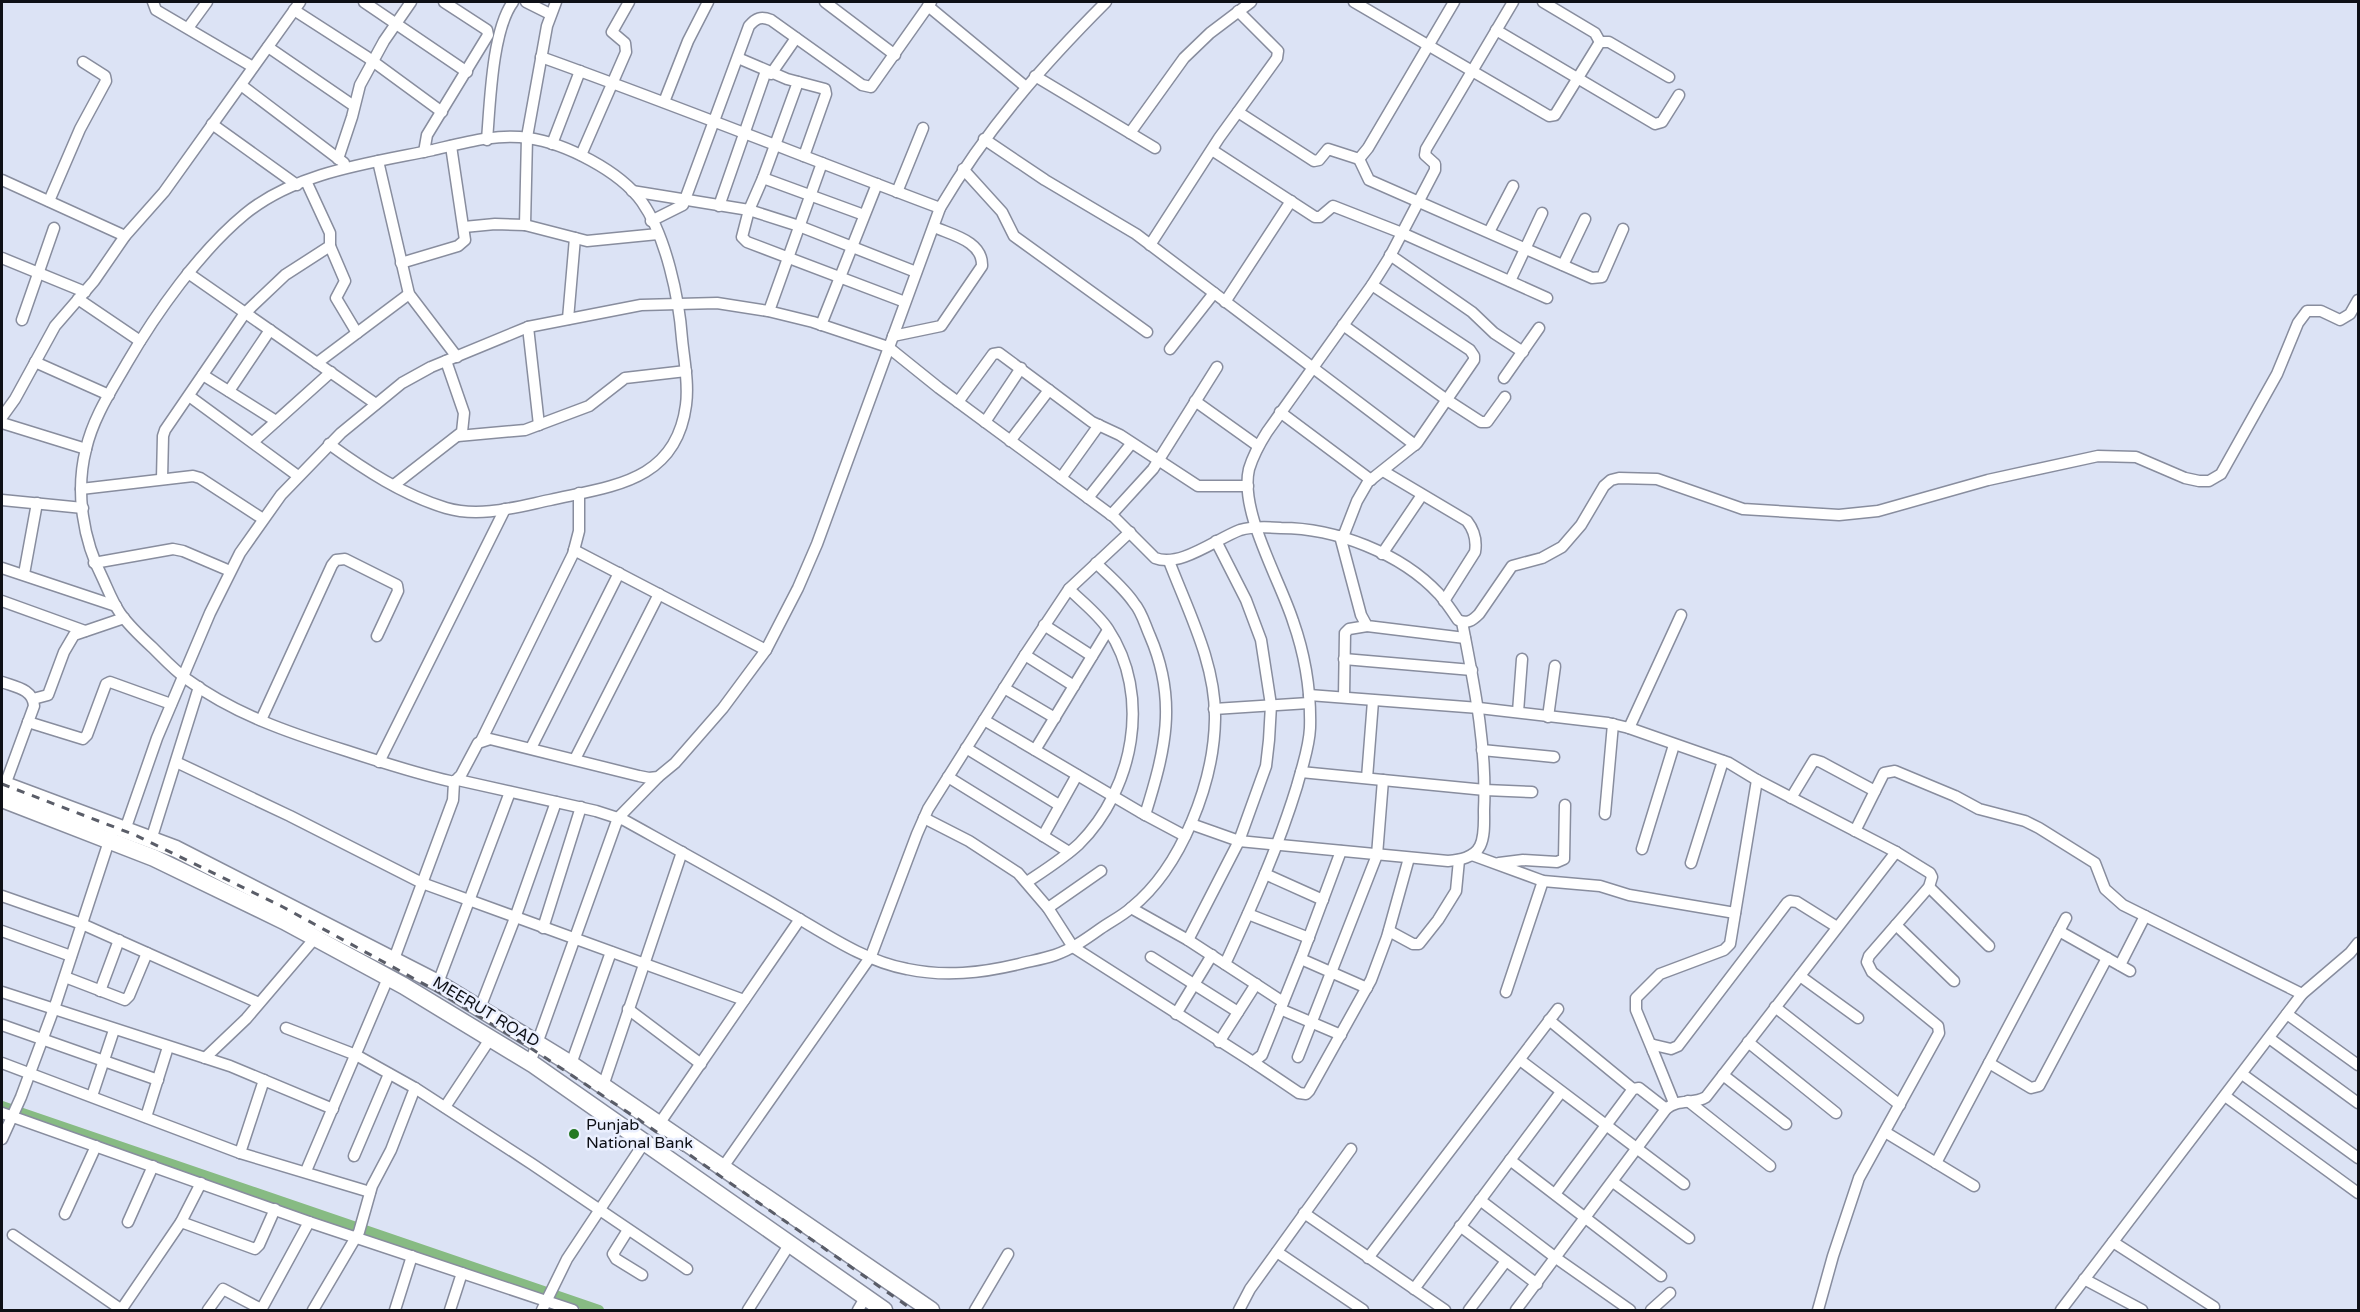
<svg xmlns="http://www.w3.org/2000/svg" width="2360" height="1312" font-family="'Varela Round',sans-serif">
	<style>
		.lines { fill: none; stroke-linecap: round; stroke-linejoin: round }
		.canal { stroke: #87bb83; stroke-width: 10 }
		.minor-casing { stroke: #888d9e; stroke-width: 13 }
		.trunk-casing { stroke: #888d9e; stroke-width: 19 }
		.minor { stroke: #fff; stroke-width: 10 }
		.trunk { stroke: #fff; stroke-width: 16 }
		.rail { stroke: #5a5d68; stroke-width: 3; stroke-dasharray: 8 8; stroke-linecap: butt }
		.poi-dot { fill: #257823; stroke: #ebf0ff; stroke-width: 2 }
		.labels { text-anchor: middle; dominant-baseline: central; stroke-width: 5; stroke-linejoin: round; paint-order: stroke }
		.street-label { font-size: 16px; fill: #0e1016; stroke: #ebf0ff }
		.poi-label { font-size: 16px; fill: #0e1016; stroke: #ebf0ff; text-anchor: start }
	</style>
	<rect width="100%" height="100%" fill="#dce3f5"/>
	<g class="lines">
		<path class="canal" d="M2,1106L599,1310"/>
		<defs>
			<g id="minor">
				<path d="M153,2L156,10L253,67"/>
				<path d="M364,2L467,72"/>
				<path d="M526,2L550,14"/>
				<path d="M825,2L895,55"/>
				<path d="M1354,2L1549,116L1555,115L1600,42H1609L1669,77"/>
				<path d="M1543,2L1595,33L1600,42"/>
				<path d="M928,6L1026,87"/>
				<path d="M294,10L367,57L442,112"/>
				<path d="M188,28L207,2"/>
				<path d="M1496,30L1655,124L1662,122L1679,95"/>
				<path d="M268,47L354,106"/>
				<path d="M541,57C675,105 807,158 940,208"/>
				<path d="M738,58L787,79L825,89L826,94L804,156"/>
				<path d="M771,74L796,38"/>
				<path d="M1035,76L1155,148"/>
				<path d="M798,82L763,178L749,210L742,237L747,242L905,302"/>
				<path d="M241,85L344,163"/>
				<path d="M664,102L688,41L708,2"/>
				<path d="M1238,112L1314,161L1319,160L1328,149L1359,159L1368,148L1454,2"/>
				<path d="M212,124L297,185"/>
				<path d="M1130,133L1184,58L1210,33L1251,2"/>
				<path d="M984,139L1045,180L1136,234L1415,445"/>
				<path d="M487,140C490,104 492,30 513,2"/>
				<path d="M552,144L580,71"/>
				<path d="M1212,150L1315,217H1320L1333,206L1402,233L1547,298"/>
				<path d="M424,152L427,135L488,35L487,30L444,2"/>
				<path d="M581,155L626,52L625,43L612,32L629,2"/>
				<path d="M338,159L352,117L360,85L384,41L411,2"/>
				<path d="M1359,159L1369,180L1592,278L1602,277L1623,229"/>
				<path d="M378,161L409,294L457,357"/>
				<path d="M963,169L1002,212L1014,236L1147,332"/>
				<path d="M763,178L864,215"/>
				<path d="M2,180L125,236"/>
				<path d="M632,191L749,210L799,226L916,272"/>
				<path d="M897,192L923,128"/>
				<path d="M49,201L80,129L106,81L105,76L83,62"/>
				<path d="M719,206L766,71"/>
				<path d="M651,221L683,205L749,26C756,18 761,16 771,20L862,85L871,87L931,2"/>
				<path d="M525,225L527,137L547,26L556,2"/>
				<path d="M464,227L495,224L525,225L587,241L658,234"/>
				<path d="M1489,232L1513,186"/>
				<path d="M1150,245L1219,138L1277,58L1278,51L1238,11"/>
				<path d="M330,246L345,281L336,298L357,333"/>
				<path d="M1390,255L1472,312L1494,333L1523,352"/>
				<path d="M2,258L85,292"/>
				<path d="M401,263L458,246L465,240L451,146"/>
				<path d="M1563,265L1585,219"/>
				<path d="M188,273L376,404"/>
				<path d="M1510,281L1542,213"/>
				<path d="M78,299L140,341"/>
				<path d="M1225,302L1291,201"/>
				<path d="M769,311L822,163"/>
				<path d="M568,319L575,238"/>
				<path d="M22,320L54,228"/>
				<path d="M821,325L877,184"/>
				<path d="M1343,325L1447,400L1481,422H1487L1505,397"/>
				<path d="M528,327L539,425"/>
				<path d="M893,336L941,326L982,266C983,241 952,235 934,227"/>
				<path d="M1170,349L1214,293"/>
				<path d="M35,362L109,395"/>
				<path d="M317,363L409,294"/>
				<path d="M203,375L276,421"/>
				<path d="M1504,378L1539,328"/>
				<path d="M229,391L270,330"/>
				<path d="M189,396L298,476"/>
				<path d="M1195,401L1258,446"/>
				<path d="M958,402L993,354L999,353L1092,422L1120,435L1198,486H1248"/>
				<path d="M1280,412L1371,480"/>
				<path d="M2,417L15,399L55,326L94,281L125,236L164,192L300,2"/>
				<path d="M985,422L1021,368"/>
				<path d="M2,423L86,449"/>
				<path d="M458,436L525,430L589,406L625,378L686,371"/>
				<path d="M1010,441L1049,390"/>
				<path d="M253,442L331,372"/>
				<path d="M329,444C365,470 403,495 446,508C480,518 516,507 550,500C612,486 676,482 686,405C689,383 684,360 682,339C679,298 666,236 642,202C620,171 565,143 528,138C498,133 463,143 433,150C370,163 296,172 245,214C200,251 156,313 127,363C111,391 93,418 86,449C75,492 83,540 103,579C108,590 113,603 120,613C129,626 141,637 153,648C164,659 175,671 188,680C234,714 290,733 344,750C381,762 417,774 454,782L461,775L478,743L490,739L639,776L649,778L658,777L675,763L723,708L766,650L798,588L817,544L940,208C986,130 1042,66 1106,2"/>
				<path d="M1383,471L1467,521C1474,530 1477,540 1475,552L1444,601"/>
				<path d="M1061,478L1099,425"/>
				<path d="M162,479L163,436L165,430L245,313L285,275L330,246V233L306,181"/>
				<path d="M394,485L462,432L464,413L446,361"/>
				<path d="M81,489L193,476L200,478L263,519"/>
				<path d="M1088,498L1131,444"/>
				<path d="M2,500L83,508"/>
				<path d="M1111,515L1153,469L1217,367"/>
				<path d="M1340,536L1361,615L1367,626L1465,638"/>
				<path d="M1343,537L1357,501L1368,482L1417,443L1474,360V356L1470,350L1372,285"/>
				<path d="M574,550L766,650"/>
				<path d="M1382,554L1422,495"/>
				<path d="M94,563L173,549L183,551L230,571"/>
				<path d="M1096,563C1109,576 1124,588 1134,603C1142,612 1145,625 1150,636C1178,701 1165,751 1145,815"/>
				<path d="M2,568L116,606"/>
				<path d="M24,574L37,503"/>
				<path d="M2,601L85,631"/>
				<path d="M1044,625L1092,656"/>
				<path d="M1025,655L1074,686"/>
				<path d="M1344,659L1472,670"/>
				<path d="M2,682C15,687 33,689 34,706L5,785"/>
				<path d="M1004,688L1055,718"/>
				<path d="M1309,695L1479,708L1608,723L1629,728L1729,763L1757,780L1896,852L1930,873L1932,877L1929,887L1869,956L1867,962L1872,972L1938,1026L1939,1033L1859,1178L1833,1256L1818,1310"/>
				<path d="M1344,697L1345,633L1349,629L1367,626"/>
				<path d="M33,699L48,695L64,652L74,635L124,618"/>
				<path d="M1214,709L1309,703"/>
				<path d="M1518,712L1522,659"/>
				<path d="M1548,717L1555,666"/>
				<path d="M261,720L332,565L336,560L345,559L397,585L398,591L377,636"/>
				<path d="M984,720L1140,812L1185,836"/>
				<path d="M28,722L83,739L87,735L106,684L110,682L171,704"/>
				<path d="M1629,728L1681,615"/>
				<path d="M481,741L573,554L579,531V493"/>
				<path d="M531,748L619,573"/>
				<path d="M966,748L1059,805"/>
				<path d="M1035,750L1108,630"/>
				<path d="M1482,750L1554,757"/>
				<path d="M575,759L659,594"/>
				<path d="M176,762L290,816L422,883L744,1000"/>
				<path d="M379,762L505,509"/>
				<path d="M1301,772L1485,790L1532,792"/>
				<path d="M948,777L1069,852"/>
				<path d="M1367,778L1373,701"/>
				<path d="M458,780L596,811L624,820C678,850 731,879 784,910C823,932 863,961 907,969C945,977 981,973 1019,964C1031,961 1043,959 1055,955C1072,949 1086,939 1100,929C1110,922 1122,916 1131,908C1182,867 1214,782 1215,719C1216,664 1188,611 1169,561"/>
				<path d="M1791,798L1814,760L1821,762L1875,791"/>
				<path d="M1605,814L1613,724"/>
				<path d="M924,818L969,841L1018,873L1048,908L1073,947L1253,1062L1262,1055L1303,953L1341,851"/>
				<path d="M1191,824L1239,841L1448,861C1459,860 1474,858 1480,846C1485,836 1484,822 1484,810C1487,746 1474,684 1462,622"/>
				<path d="M125,830L157,738L210,613L240,553L281,495L341,433L402,383L431,367L528,327L641,305L717,303L768,311L813,322L888,347L939,388L1114,517L1155,558C1180,568 1216,539 1240,530C1253,526 1268,527 1281,528C1335,528 1401,553 1439,594C1446,602 1452,611 1458,620C1467,624 1472,621 1479,614L1512,566L1542,558L1562,547L1581,525L1604,486L1611,480L1619,478L1657,479L1743,509L1839,515L1878,511L1988,480L2098,456L2136,457L2185,478L2199,481H2209L2221,474L2277,374L2298,323L2307,311H2321L2340,320L2350,314L2358,300"/>
				<path d="M1855,831L1884,773L1895,771L1955,796L1979,809L2025,821L2039,828L2095,863L2105,889L2123,905L2302,994"/>
				<path d="M1043,836L1077,775"/>
				<path d="M151,840L199,687"/>
				<path d="M1642,849L1674,745"/>
				<path d="M1472,855L1543,881L1600,886L1629,895L1735,913"/>
				<path d="M1499,863L1523,860L1557,862L1564,859L1565,805"/>
				<path d="M1691,863L1723,761"/>
				<path d="M1265,874L1323,900"/>
				<path d="M1027,882C1045,870 1064,858 1079,844C1134,789 1152,695 1108,629C1098,614 1082,602 1069,589"/>
				<path d="M1929,887L1989,946"/>
				<path d="M2,896L82,924L259,1003"/>
				<path d="M1048,908L1101,871"/>
				<path d="M1131,908L1188,940L1283,1002"/>
				<path d="M1248,914L1309,938"/>
				<path d="M1896,925L1954,981"/>
				<path d="M543,928L581,807"/>
				<path d="M2,931L71,956"/>
				<path d="M1389,931L1413,944H1419L1438,920L1456,891L1459,860"/>
				<path d="M2059,931L2130,971"/>
				<path d="M1188,940L1239,841L1266,766L1269,740L1271,705L1261,640L1246,600L1216,541"/>
				<path d="M1151,957L1238,1012"/>
				<path d="M394,959L453,800L454,782"/>
				<path d="M1301,959L1367,988"/>
				<path d="M1225,964C1252,906 1278,848 1297,786C1302,767 1309,749 1310,728C1311,692 1305,655 1293,621C1280,580 1239,511 1249,469C1253,456 1260,443 1267,432L1372,285L1389,258L1435,170V164L1425,155L1426,149L1513,2"/>
				<path d="M2120,965L2145,916"/>
				<path d="M1800,976L1858,1018"/>
				<path d="M65,977L125,1000L129,996L147,953"/>
				<path d="M438,983L510,792"/>
				<path d="M100,991L119,940"/>
				<path d="M2,992L230,1066L333,1109"/>
				<path d="M1506,992L1543,881"/>
				<path d="M1775,1007L1900,1105"/>
				<path d="M480,1008L515,918L556,802"/>
				<path d="M628,1009L701,1064"/>
				<path d="M1280,1009L1341,1035"/>
				<path d="M1176,1014L1212,955"/>
				<path d="M2287,1014L2358,1065"/>
				<path d="M1549,1020L1633,1089"/>
				<path d="M2,1025L158,1080"/>
				<path d="M286,1028L356,1055L415,1088L532,1164L687,1269"/>
				<path d="M2269,1038L2358,1103"/>
				<path d="M1219,1042L1256,984"/>
				<path d="M1748,1042L1836,1113"/>
				<path d="M1653,1051L1636,1010V998L1660,974L1724,950L1730,944L1757,780"/>
				<path d="M1298,1057L1377,855L1383,780"/>
				<path d="M205,1058L246,1019L315,938"/>
				<path d="M1520,1060L1684,1184"/>
				<path d="M1253,1062L1299,1093L1306,1094L1309,1091L1371,980L1387,937L1409,858"/>
				<path d="M2,1063L240,1153L370,1192"/>
				<path d="M530,1063L618,818L658,777"/>
				<path d="M1989,1063L2031,1088L2039,1086L2107,958"/>
				<path d="M571,1064L611,952"/>
				<path d="M2242,1074L2358,1158"/>
				<path d="M1723,1075L1786,1124"/>
				<path d="M603,1086L682,852"/>
				<path d="M92,1096L114,1030"/>
				<path d="M2225,1096L2358,1193"/>
				<path d="M1688,1101L1770,1166"/>
				<path d="M1674,1103L1653,1051L1654,1045L1671,1049L1678,1046L1787,903L1790,901L1797,902L1837,927"/>
				<path d="M445,1107L490,1039"/>
				<path d="M2,1113L309,1222L573,1310"/>
				<path d="M146,1117L168,1047"/>
				<path d="M659,1124L800,919"/>
				<path d="M1885,1132L1974,1186"/>
				<path d="M2,1139L21,1097L56,1003L111,835"/>
				<path d="M240,1153L264,1080"/>
				<path d="M354,1156L389,1074"/>
				<path d="M1510,1160L1661,1276"/>
				<path d="M1936,1163L2066,918"/>
				<path d="M723,1167L871,956L917,834L928,809L1025,655L1069,589L1130,532"/>
				<path d="M306,1171L388,978"/>
				<path d="M1613,1182L1689,1238"/>
				<path d="M1555,1194L1633,1089L1639,1088L1666,1109"/>
				<path d="M1480,1200L1556,1258L1630,1310"/>
				<path d="M1304,1213L1445,1310"/>
				<path d="M65,1214L96,1146"/>
				<path d="M128,1222L153,1166"/>
				<path d="M181,1222L255,1249L259,1245L275,1209"/>
				<path d="M1460,1226L1537,1284"/>
				<path d="M628,1230L613,1254L616,1259L642,1275"/>
				<path d="M13,1235L122,1310"/>
				<path d="M2113,1242L2214,1307"/>
				<path d="M1277,1252L1363,1310"/>
				<path d="M1368,1258L1558,1009"/>
				<path d="M2084,1279L2142,1310"/>
				<path d="M1414,1289L1561,1092"/>
				<path d="M121,1310L181,1222L201,1183"/>
				<path d="M208,1310L223,1289L261,1309"/>
				<path d="M261,1310L309,1222"/>
				<path d="M313,1310L359,1232L372,1186L391,1150L415,1088"/>
				<path d="M395,1310L412,1256"/>
				<path d="M450,1310L462,1273"/>
				<path d="M542,1310L567,1259L644,1143"/>
				<path d="M748,1310L789,1245"/>
				<path d="M858,1310L865,1298"/>
				<path d="M975,1310L1008,1254"/>
				<path d="M1239,1310L1250,1289L1351,1149"/>
				<path d="M1469,1310L1506,1261"/>
				<path d="M1516,1310L1666,1109C1678,1098 1694,1105 1706,1097L1896,852"/>
				<path d="M1651,1310L1670,1293"/>
				<path d="M2061,1310L2302,994L2350,953L2358,943"/>
			</g>
			<g id="trunk">
				<path d="M2,784L176,849L438,983L571,1064L931,1310"/>
				<path d="M2,799L154,858L284,921L404,986L534,1065L884,1310"/>
			</g>
		</defs>
		<use href="#minor" class="minor-casing"/>
		<use href="#trunk" class="trunk-casing"/>
		<use href="#minor" class="minor"/>
		<use href="#trunk" class="trunk"/>
		<path class="rail" d="M2,784L135,835L283,907L444,995L529,1047L638,1119L913,1310"/>
	</g>
	<circle class="poi-dot" cx="574" cy="1134" r="6"/>
	<g class="labels">
		<g class="street-label">
			<text transform="translate(486 1012) rotate(31)">MEERUT ROAD</text>
		</g>
		<g class="poi-label">
			<text x="586" y="1125">Punjab<tspan x="586" dy="18">National Bank</tspan></text>
		</g>
	</g>
	<rect width="2360" height="1312" fill="none" stroke="#0e1016" stroke-width="6"/>
</svg>
